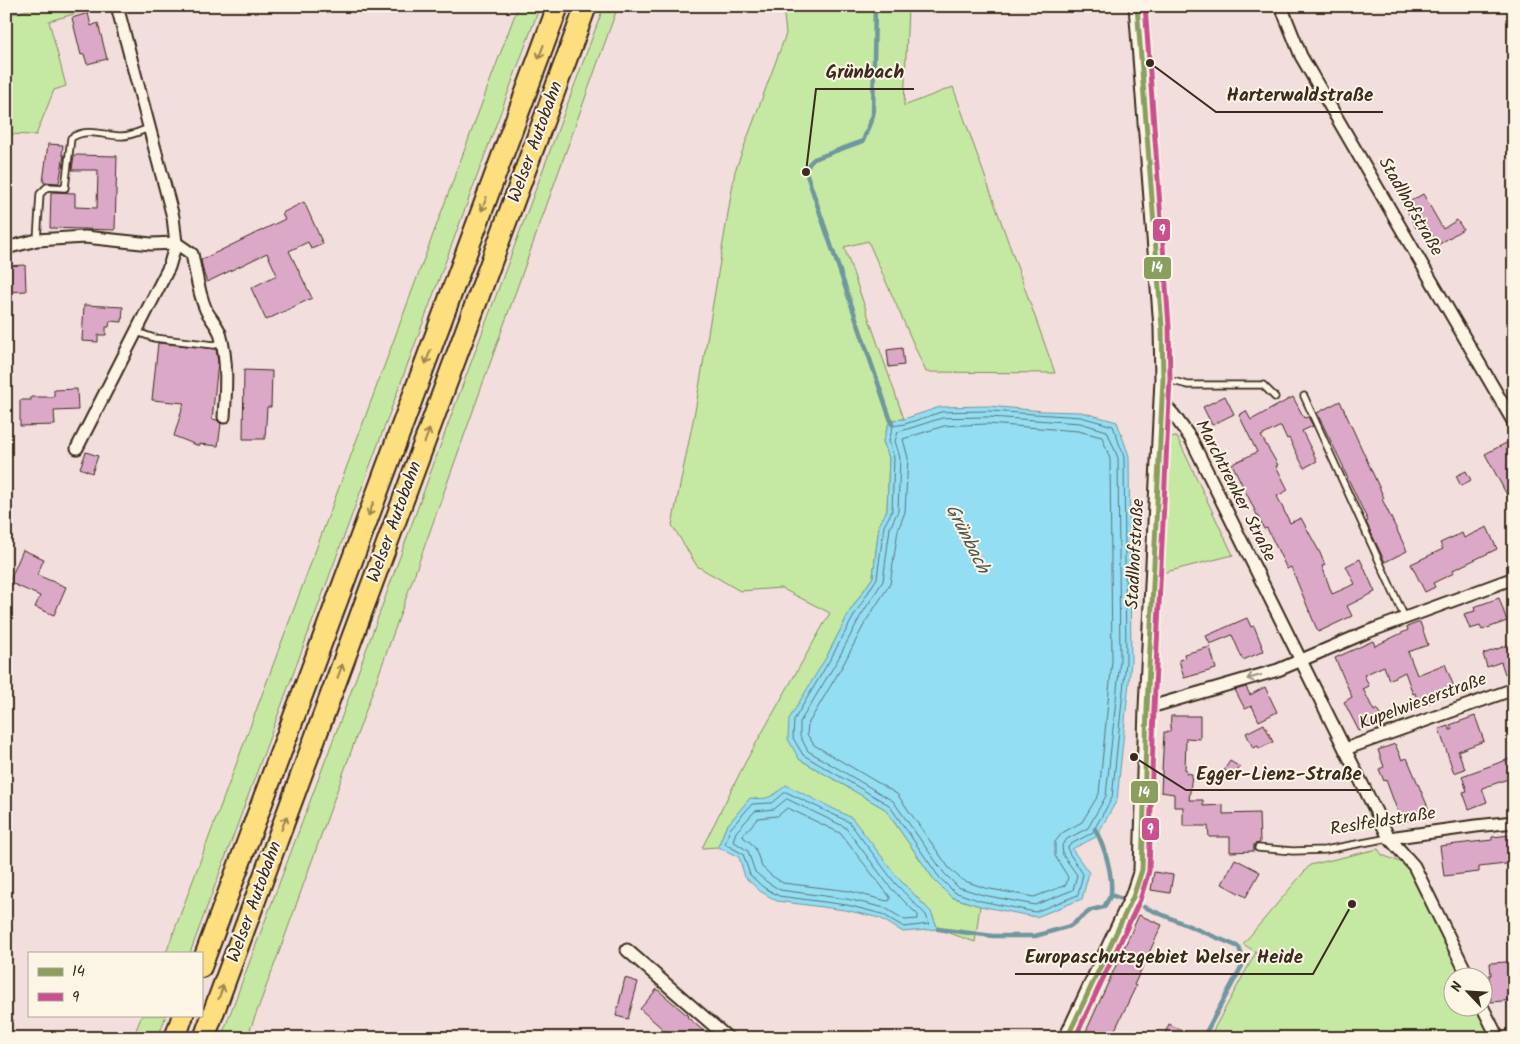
<svg xmlns="http://www.w3.org/2000/svg" width="1520" height="1044" font-family="Kalam,sans-serif">
	<style>
		.green { fill: #c5e9a2; stroke: #808a60 }
		.water { fill: #93def3; stroke: #70969e }
		.lines { fill: none; stroke-linecap: round; stroke-linejoin: round }
		.shore { stroke: #5e7273; stroke-width: 1 }
		.stream { stroke: #70969e; stroke-width: 4.5 }
		.building { fill: #dba9c7; stroke: #3b2a1e }
		.lane-casing { stroke: #3b2a1e; stroke-width: 9 }
		.street-casing { stroke: #3b2a1e; stroke-width: 15 }
		.secondary-casing { stroke: #3b2a1e; stroke-width: 19 }
		.highway-casing { stroke: #3b2a1e; stroke-width: 24 }
		.lane { stroke: #fcf5e5; stroke-width: 5.5 }
		.street { stroke: #fcf5e5; stroke-width: 11 }
		.secondary { stroke: #fcf5e5; stroke-width: 15 }
		.highway { stroke: #fddf80; stroke-width: 20 }
		.bus-1-casing { stroke: #fcf5e5; stroke-width: 9 }
		.bus-2-casing { stroke: #fcf5e5; stroke-width: 9 }
		.bus-1 { stroke: #8a9e5e; stroke-width: 5 }
		.bus-2 { stroke: #ca508e; stroke-width: 5 }
		.oneway { stroke: #9c844f }
		.oneway2 { stroke: #9c9082 }
		.labels { text-anchor: middle; dominant-baseline: central; stroke-width: 4; stroke-linejoin: round; paint-order: stroke }
		.street-label { font-size: 18px; fill: #3b2a1e; stroke: #fcf5e5 }
		.water-label { font-size: 19px; font-style: italic; fill: #515753; stroke: #fcf5e5 }
		.leader { fill: none; stroke: #3b2a1e; stroke-width: 2 }
		.callout-dot { fill: #3b2a1e; stroke: #fcf5e5; stroke-width: 2 }
		.callout-label { font-size: 19px; text-anchor: middle; font-weight: bold; fill: #3b2a1e; stroke: #fcf5e5; stroke-width: 4; stroke-linejoin: round; paint-order: stroke }
		.line-badge { stroke: #fcf5e5; stroke-width: 2 }
		.badge-label { font-size: 14px; text-anchor: middle; font-weight: bold; fill: #fff }
	</style>
	<rect width="100%" height="100%" fill="#f2dedc"/>
	<filter id="ink" filterUnits="userSpaceOnUse"><feTurbulence type="fractalNoise" baseFrequency=".02" numOctaves="2"/><feDisplacementMap in="SourceGraphic" scale="10" xChannelSelector="R" yChannelSelector="G"/><feConvolveMatrix kernelMatrix="1 2 1 2 8 2 1 2 1" color-interpolation-filters="sRGB"/></filter>
	<g filter="url(#ink)">
		<g class="green">
			<path d="M41,6H103L49,21L66,86L54,90L36,135L6,134V16Z"/>
			<path d="M518,6H540L190,953H166Z"/>
			<path d="M604,6H618L285,936L247,1038H221L344,711L450,419Z"/>
			<path d="M783,6H908L904,106L953,87L1055,373L926,372L868,241L844,247L904,419L890,420L883,441L889,458L887,510L879,525L873,577L850,611L827,656L799,759L885,809L935,881L951,897L980,906L975,942L938,929L931,912L899,879L770,798L764,800L750,799L726,827L718,847L702,848L746,761L830,613L781,588L740,591L697,566L672,525L696,406L735,171L786,34Z"/>
			<path d="M1177,437L1233,555L1162,573L1169,438Z"/>
			<path d="M1378,849L1382,855L1408,865L1463,976H1452V1006L1478,1007L1493,1038H1209L1256,952L1243,944L1310,865Z"/>
			<path d="M142,1015H166L158,1038H133Z"/>
		</g>
		<g class="water">
			<path d="M989,406L1042,411L1081,412L1117,422L1129,456L1131,662L1117,800L1096,837L1072,849L1089,873L1082,899L1036,917L980,906L951,897L935,881L885,809L799,759L788,739L789,719L827,656L850,611L873,577L879,525L887,510L889,458L883,441L890,420L904,419L940,407Z"/>
			<path d="M786,785L852,818L899,879L931,912L938,929L903,932L880,918L845,910L777,901L760,891L745,877L739,857L718,847L726,827L750,798C769,800 772,797 786,785Z"/>
		</g>
		<g class="lines">
			<g class="shore">
				<path d="M989,411L1081,417L1113,426L1124,457L1126,662L1112,798L1092,833L1071,844L1068,847L1069,853L1083,874L1078,895L1035,912L981,901L954,892L939,877L889,805L803,755L793,738L794,720L831,658L855,614L877,578L884,526L892,511L894,458L889,441L893,426L905,424L941,412Z"/>
				<path d="M989,417L1080,423L1107,431L1118,458L1120,661L1106,796L1088,828L1067,839L1062,845L1063,855L1077,875L1073,890L1035,905L983,895L958,887L944,873L893,801L808,751L800,736V722L837,661L860,617L883,581L890,528L898,511L900,458L895,441L898,432L942,418Z"/>
				<path d="M988,424L1078,431L1102,437L1110,459L1112,661L1099,794L1082,822L1062,833L1055,842V856L1068,877L1066,885L1034,897L985,888L962,880L949,868L897,794L814,745L807,734L808,724L843,665L866,621L890,584L898,530L905,512L908,458L903,439L944,426Z"/>
				<path d="M786,792L849,822L895,883L926,915L929,924L904,927L882,914L847,905L779,896L763,887L750,875L743,854L725,844L730,829L752,804L772,803Z"/>
				<path d="M787,799L845,827L890,887L918,915V919L905,920L885,908L847,899L780,890L767,882L755,872L748,851L733,841L736,832L755,811L774,809Z"/>
				<path d="M788,808L840,833L890,897V900L887,901L849,891L783,883L772,876L762,867L755,848L750,842L744,838L743,835L758,818L777,816Z"/>
			</g>
			<g class="stream">
				<path d="M875,6L873,115L863,141L814,159L809,164L806,172L892,424"/>
				<path d="M1095,829C1105,848 1113,874 1111,895L1122,899"/>
				<path d="M1144,907L1239,947L1244,962L1203,1038"/>
				<path d="M938,929L993,936H1035L1070,926L1091,910L1104,907L1111,895"/>
			</g>
		</g>
		<g class="building">
			<path d="M88,13L91,26L98,23L107,59L87,64L84,54L81,55L72,18Z"/>
			<path d="M48,144L63,145L62,155H64L59,183L43,182Z"/>
			<path d="M74,155L117,156L115,230L50,228L51,192L75,193V207L97,208L98,170H72Z"/>
			<path d="M1423,194L1443,229L1457,220L1463,229L1438,245L1424,223L1416,228L1404,205Z"/>
			<path d="M304,202L323,244L311,249L308,242L289,251L312,298L266,320L251,288L277,275L267,253L207,282L204,274L201,260L285,219L282,213Z"/>
			<path d="M25,265L26,291L6,292V266Z"/>
			<path d="M84,305L123,307L122,322L110,321L109,327H106V335H98V342L82,341Z"/>
			<path d="M158,343L216,349L218,363L212,419L217,420L221,424L218,446L199,444V446L174,436L184,403L152,400Z"/>
			<path d="M902,348L904,365L889,367L887,350Z"/>
			<path d="M244,370L272,371L271,407H267L265,439H243Z"/>
			<path d="M77,389L78,410L54,411L55,425L20,426V400H31V397H54V390Z"/>
			<path d="M1225,396L1234,414L1212,425L1203,407Z"/>
			<path d="M1293,397L1304,418L1308,417L1313,426L1302,431L1317,461L1304,468L1289,438L1287,439L1281,426L1261,436L1278,465L1276,466L1288,490L1277,496L1290,523L1301,518L1320,553L1325,565L1322,566L1332,594L1355,584L1346,566L1360,559L1375,592L1347,606L1352,616L1318,632L1291,567L1287,569L1267,528L1264,529L1232,464L1257,452L1239,415L1246,411L1251,420Z"/>
			<path d="M1340,401L1384,498L1382,499L1407,551L1385,562L1366,522L1368,521L1343,468H1344L1317,413Z"/>
			<path d="M1510,441L1514,448V508L1485,454Z"/>
			<path d="M86,452L98,456L92,473L80,468Z"/>
			<path d="M1466,471L1471,480L1461,486L1456,476Z"/>
			<path d="M1487,527L1497,549L1453,570L1454,573L1433,583L1435,587L1425,592L1411,564L1443,549L1440,543L1462,533L1464,538Z"/>
			<path d="M23,550L44,559L37,575L66,587L54,615L35,607L40,596L9,582Z"/>
			<path d="M1499,598L1507,621L1482,630L1480,626L1470,629L1464,614L1475,611L1474,607Z"/>
			<path d="M1247,618L1251,627L1254,626L1264,651L1243,660L1232,635L1210,644L1206,636Z"/>
			<path d="M1420,622L1428,645L1408,652L1417,675L1445,664L1454,687L1429,696L1431,702L1419,706L1415,693L1413,694L1405,672L1389,680L1384,666L1364,675L1369,686L1363,689L1374,711L1377,709L1382,719L1359,731L1344,702L1352,697L1335,658L1373,641L1375,646L1408,630L1407,627Z"/>
			<path d="M1514,643V671L1505,674L1501,662L1487,667L1483,654Z"/>
			<path d="M1210,647L1216,669L1184,678L1179,660L1185,658L1184,654Z"/>
			<path d="M1246,687L1250,695L1265,687L1277,712L1259,721L1252,706L1245,709L1235,690Z"/>
			<path d="M1171,716H1200V739L1186,738L1185,770H1187L1186,773L1192,774L1189,800H1203V806L1223,805V814L1259,813L1260,843L1254,844V851L1230,852V837H1209L1208,826H1183V807H1174V794L1161,792L1164,732H1170Z"/>
			<path d="M1475,716L1484,741L1458,751L1465,769L1454,773L1439,729L1448,726L1450,730H1452L1450,725Z"/>
			<path d="M1264,724L1273,742L1259,749L1258,746L1253,748L1246,733Z"/>
			<path d="M1395,744L1402,760L1407,758L1430,812L1402,823L1386,780L1384,781L1379,769L1384,767L1378,750Z"/>
			<path d="M1512,758L1514,764V777L1482,788L1487,802L1469,809L1463,792L1467,791L1462,776Z"/>
			<path d="M1230,761L1240,767L1234,776L1224,770Z"/>
			<path d="M1511,835V838H1514V863L1479,867V872L1444,876L1440,846L1492,840V837Z"/>
			<path d="M1235,859L1260,872L1246,897L1222,884Z"/>
			<path d="M1154,872L1173,875L1170,893L1151,890Z"/>
			<path d="M1139,915L1162,925L1134,985L1136,986L1111,1038H1083Z"/>
			<path d="M1507,962L1508,974H1512L1514,1000L1491,1002L1489,975H1491L1490,963Z"/>
			<path d="M625,978L638,982L628,1019L616,1016Z"/>
			<path d="M657,989L688,1016L687,1017L712,1038H673L640,1009Z"/>
			<path d="M1169,1024L1198,1038H1163Z"/>
		</g>
		<g class="lines">
			<defs>
				<g id="lane">
					<path d="M37,240L40,194L47,187L65,188L71,138C88,127 103,136 122,136C130,136 141,131 149,128"/>
					<path d="M137,332L154,338L214,345L222,343"/>
					<path d="M1165,379L1188,385H1263L1275,397"/>
					<path d="M1304,396L1405,618"/>
					<path d="M1258,848L1293,851L1325,850L1389,838"/>
				</g>
				<g id="street">
					<path d="M1281,6L1301,56L1514,423"/>
					<path d="M6,248L37,240L85,237L151,244L176,243L192,254C196,272 198,292 206,310C210,318 217,325 220,333C228,361 226,389 224,417"/>
					<path d="M1161,401L1173,414L1191,439L1389,838L1414,866L1468,976"/>
					<path d="M77,448L169,267L176,243L173,217L117,6"/>
					<path d="M1147,708L1278,670L1367,632L1514,578"/>
					<path d="M1345,749L1514,689"/>
					<path d="M1389,838L1476,826L1514,822"/>
					<path d="M627,950L728,1038"/>
					<path d="M1482,1006L1498,1038"/>
				</g>
				<path id="secondary" d="M1067,1038L1133,897L1142,870L1147,708L1163,379L1162,327L1137,6"/>
				<g id="highway">
					<path d="M201,967L558,6"/>
					<path d="M175,1038L183,1015"/>
					<path d="M204,1038L586,6"/>
				</g>
			</defs>
			<use href="#lane" class="lane-casing"/>
			<use href="#street" class="street-casing"/>
			<use href="#secondary" class="secondary-casing"/>
			<use href="#highway" class="highway-casing"/>
			<use href="#lane" class="lane"/>
			<use href="#street" class="street"/>
			<use href="#secondary" class="secondary"/>
			<use href="#highway" class="highway"/>
			<defs>
				<path id="bus-1" d="M1067,1038L1133,897L1142,870L1147,708L1163,379L1162,327L1137,6"/>
				<path id="bus-2" d="M1075,1038L1140,900L1149,871L1154,708L1170,379L1169,326L1145,6"/>
			</defs>
			<use href="#bus-1" class="bus-1-casing"/>
			<use href="#bus-2" class="bus-2-casing"/>
			<use href="#bus-1" class="bus-1"/>
			<use href="#bus-2" class="bus-2"/>
		</g>
		<defs><path id="oneway-shaft" d="M-6 0H5M1.5-3L5.5 0L1.5 3" fill="none" stroke-width="1.6" stroke-linecap="round" stroke-linejoin="round" transform="scale(1.25)"/></defs>
		<g class="oneway">
			<use href="#oneway-shaft" transform="translate(541 52) rotate(110)"/>
			<use href="#oneway-shaft" transform="translate(484 204) rotate(110)"/>
			<use href="#oneway-shaft" transform="translate(428 357) rotate(110)"/>
			<use href="#oneway-shaft" transform="translate(427 436) rotate(-70)"/>
			<use href="#oneway-shaft" transform="translate(371 509) rotate(110)"/>
			<use href="#oneway-shaft" transform="translate(340 671) rotate(-70)"/>
			<use href="#oneway-shaft" transform="translate(284 823) rotate(-70)"/>
			<use href="#oneway-shaft" transform="translate(221 992) rotate(-70)"/>
		</g>
		<use class="oneway2" href="#oneway-shaft" transform="translate(1254 677) rotate(164)"/>
	</g>
	<g class="labels">
		<g class="street-label">
			<text transform="translate(536 142) rotate(-70)">Welser Autobahn</text>
			<text transform="translate(1410 207) rotate(60)">Stadlhofstraße</text>
			<text transform="translate(1235 491) rotate(63)">Marchtrenker Straße</text>
			<text transform="translate(395 522) rotate(-70)">Welser Autobahn</text>
			<text transform="translate(1136 554) rotate(-87)">Stadlhofstraße</text>
			<text transform="translate(1423 702) rotate(-20)">Kupelwieserstraße</text>
			<text transform="translate(1383 822) rotate(-9)">Reslfeldstraße</text>
			<text transform="translate(255 902) rotate(-70)">Welser Autobahn</text>
		</g>
		<g class="water-label">
			<text transform="translate(967 539) rotate(63)">Grünbach</text>
		</g>
	</g>
	<path class="leader" d="M806 172L816 89H914M1150 63L1216 112H1383M1134 757L1186 790H1371M1352 904L1313 974H1015"/>
	<g class="callout-dot">
		<circle cx="806" cy="172" r="5"/>
		<circle cx="1150" cy="63" r="5"/>
		<circle cx="1134" cy="757" r="5"/>
		<circle cx="1352" cy="904" r="5"/>
	</g>
	<g class="callout-label">
		<text x="865" y="78">Grünbach</text>
		<text x="1300" y="101">Harterwaldstraße</text>
		<text x="1279" y="780">Egger-Lienz-Straße</text>
		<text x="1164" y="963">Europaschutzgebiet Welser Heide</text>
	</g>
	<g class="line-badge">
		<rect x="1152" y="218" width="19" height="24" rx="5" fill="#ca508e"/>
		<rect x="1143" y="256" width="29" height="24" rx="5" fill="#8a9e5e"/>
		<rect x="1130" y="780" width="29" height="24" rx="5" fill="#8a9e5e"/>
		<rect x="1141" y="817" width="19" height="24" rx="5" fill="#ca508e"/>
	</g>
	<g class="badge-label">
		<text x="1162" y="235">9</text>
		<text x="1157" y="272">14</text>
		<text x="1144" y="797">14</text>
		<text x="1150" y="834">9</text>
	</g>
	<rect width="1520" height="1044" fill="none" stroke="#fcf5e5" stroke-width="25"/>
	<rect x="12" y="12" width="1495" height="1019" fill="none" stroke="#3b2a1e" stroke-width="2" filter="url(#ink)"/>
	<rect x="28" y="952" width="175" height="65" fill="#fcf5e5" stroke="#afa495"/>
	<rect x="38" y="968" width="25" height="8" fill="#8a9e5e" stroke="#afa495"/>
	<text x="72" y="976" font-size="15" fill="#3b2a1e">14</text>
	<rect x="38" y="993" width="25" height="8" fill="#ca508e" stroke="#afa495"/>
	<text x="72" y="1002" font-size="15" fill="#3b2a1e">9</text>
	<g transform="translate(1468 992) rotate(295)"><circle r="24" fill="#fcf5e5" stroke="#afa495"/>
	<path d="M0-4L9 19L0 12L-9 19Z" fill="#3b2a1e"/>
	<text y="-8" font-size="14" font-weight="bold" text-anchor="middle" fill="#3b2a1e">N</text>
	</g>
</svg>
